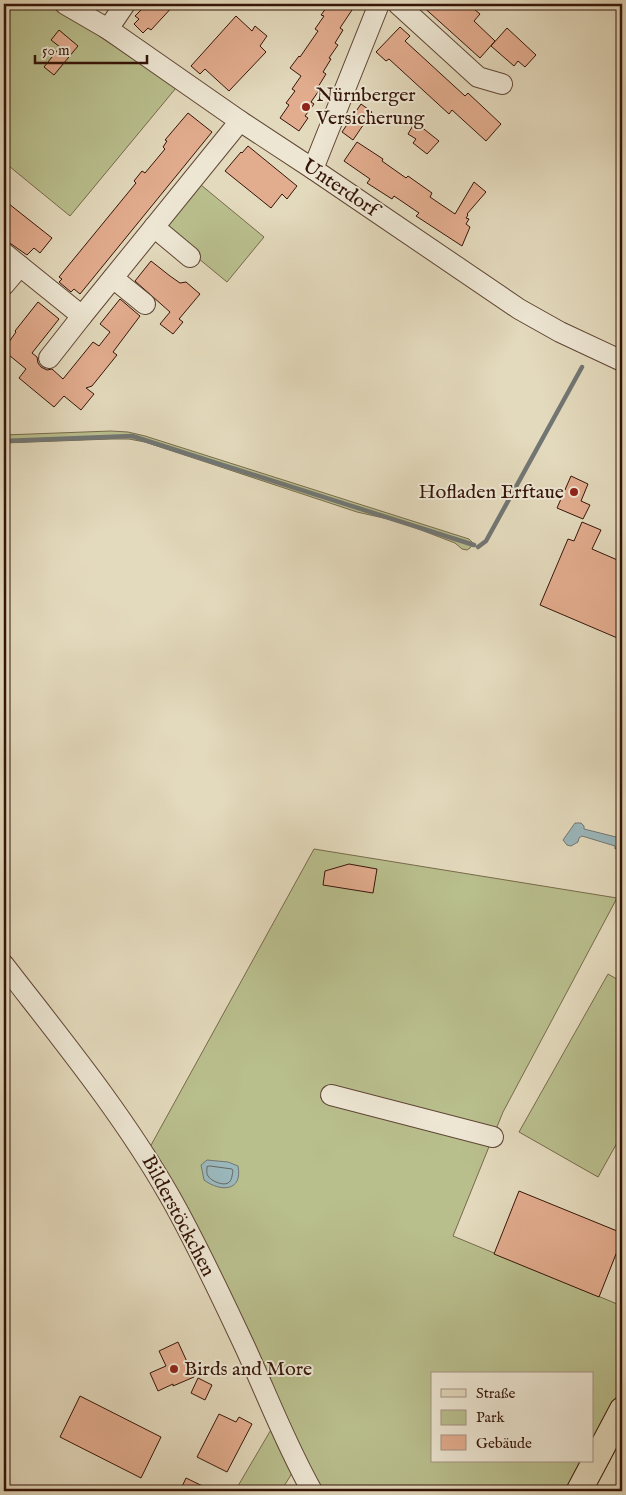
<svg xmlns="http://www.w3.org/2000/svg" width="626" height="1495" font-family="'IM FELL English',serif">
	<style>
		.green { fill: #b9be8d; stroke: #776a4a }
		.water { fill: #9ab7bb; stroke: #727673 }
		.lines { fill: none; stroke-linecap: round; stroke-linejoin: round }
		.shore { stroke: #686662; stroke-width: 1 }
		.stream { stroke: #727673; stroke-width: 4.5 }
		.building { fill: #e2ac8e; stroke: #351508 }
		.minor-casing { stroke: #604635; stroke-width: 22 }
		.major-casing { stroke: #351508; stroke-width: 27 }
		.minor { stroke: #ede6d3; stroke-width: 20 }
		.major { stroke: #e3d9bc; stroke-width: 25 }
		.poi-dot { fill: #8f2418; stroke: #ede6d3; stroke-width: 2 }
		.labels { text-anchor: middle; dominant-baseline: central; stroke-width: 4; stroke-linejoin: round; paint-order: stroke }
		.poi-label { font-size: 20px; fill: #351508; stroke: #ede6d3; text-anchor: start }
		.street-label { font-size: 20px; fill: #351508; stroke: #ede6d3 }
	</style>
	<rect width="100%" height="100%" fill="#e3d9bc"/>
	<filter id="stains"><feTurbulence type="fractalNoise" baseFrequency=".004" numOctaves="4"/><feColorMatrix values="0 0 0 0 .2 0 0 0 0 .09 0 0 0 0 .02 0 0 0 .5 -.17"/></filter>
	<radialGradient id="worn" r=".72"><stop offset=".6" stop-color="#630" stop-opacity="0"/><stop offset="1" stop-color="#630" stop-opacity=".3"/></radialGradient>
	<g class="green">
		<path d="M10,4H55L101,33L99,36L176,88L70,216L4,162V11Z"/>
		<path d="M201,185L264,237L227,282L164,230Z"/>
		<path d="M111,431L128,432L145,436L469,539L473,543L470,548L467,550L462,549L455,543L408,525L388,519L357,512L145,442L129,439H111L4,443V435Z"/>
		<path d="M314,849L617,898L503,1112L453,1236L622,1306V1386L592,1443V1374H432V1461H582L566,1491H323L304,1457L150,1147Z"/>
		<path d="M608,974L622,982V1134L598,1177L519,1132Z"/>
		<path d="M272,1428L294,1470L281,1491H235Z"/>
	</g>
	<g class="water">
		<path d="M575,823H581L584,826V829L616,837L621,838V842L615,849V846L582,836L579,838L578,842L571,846L567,845L563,840Z"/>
		<path d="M207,1160L228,1162L238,1166C243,1192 220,1192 204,1180L201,1165Z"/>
	</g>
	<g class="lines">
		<path class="shore" d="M210,1166L232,1169L233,1171C232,1175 232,1181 228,1183C223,1186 211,1181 208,1176C206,1173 207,1170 207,1167Z"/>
		<g class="stream">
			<path d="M4,441L132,436L474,545"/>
			<path d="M478,547L486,541L582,367"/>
		</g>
	</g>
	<g class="building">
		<path d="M147,4H175L151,30L148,28L143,33L134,24L139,19L135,16Z"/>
		<path d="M329,4H356L340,28L343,30L335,43L338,45L329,58L331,59L323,72L326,74L318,87L320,89L311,102L314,104L305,116L308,118L299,131L280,118L289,105L286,103L295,91L292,89L301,76L290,68L299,56L300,57L318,31L315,29L324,16L321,15Z"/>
		<path d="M420,4H468L480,14L474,21L495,41L480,58Z"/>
		<path d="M236,16L252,31L255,26L267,36L260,46L266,52L229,91L205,69L200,74L191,66Z"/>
		<path d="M400,27L410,36L405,41L465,96L468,93L501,124L486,141L452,110L449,114L389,59L386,61L376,52Z"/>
		<path d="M507,28L536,55L525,67L518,61L514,66L491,46Z"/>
		<path d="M59,30L78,46L54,75L44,67L60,47L51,40Z"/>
		<path d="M361,104L372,112L353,140L342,132Z"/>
		<path d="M188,113L212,132L80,294L74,289L71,292L59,282L62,279L59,277L136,183L134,181L142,171L145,173L165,149L163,147L167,141L165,140Z"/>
		<path d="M415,122L439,141L427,154L413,143L416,139L408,134Z"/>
		<path d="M357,142L383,159L382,161L406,178L408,176L432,193L430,197L455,214L474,182L486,192L467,214L468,215L466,218L469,219L466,224L470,227L462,246L416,216L419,213L394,196L392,199L367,183L370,179L344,161Z"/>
		<path d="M248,146L297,186L287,199L282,194L271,208L225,171L241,152L242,153Z"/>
		<path d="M4,200L52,238L40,253L34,248L27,255L4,239Z"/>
		<path d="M151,261L170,276L180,283L186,282L200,294L179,319L183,322L173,334L160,324L170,312L135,281Z"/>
		<path d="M120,299L140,316L113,352L117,355L92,386L86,388L94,394L81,410L64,396L54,407L19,378L26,369L4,351V349L16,332L15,331L38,302L59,319L32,353L37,357L38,363L41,367L47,370L52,369L63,379L93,342L99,346L110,332L100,324Z"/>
		<path d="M571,476L588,484L581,501L590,505L583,519L557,508Z"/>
		<path d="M582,522L601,530L592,549L622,562V640L540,605L568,539L574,541Z"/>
		<path d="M349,864L377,869L373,893L323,885L325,871Z"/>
		<path d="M519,1191L622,1233V1239L599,1297L494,1254Z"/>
		<path d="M178,1342L194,1377L173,1386V1384L158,1391L150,1373L166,1366L159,1351Z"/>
		<path d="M198,1378L212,1385L205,1400L191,1393Z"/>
		<path d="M80,1396L161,1437L141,1478L60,1437Z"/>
		<path d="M219,1414L236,1422L239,1417L252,1424L227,1472L197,1457Z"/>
		<path d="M186,1478L213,1491H180Z"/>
	</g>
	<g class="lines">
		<defs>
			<g id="minor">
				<path d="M65,4L108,29L240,121L313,169L519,309L560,332L622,361"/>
				<path d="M398,4L478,77L502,84"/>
				<path d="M108,29L125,4"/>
				<path d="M313,169L379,4"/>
				<path d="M154,227L190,257"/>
				<path d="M4,253L20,266"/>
				<path d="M113,278L145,304"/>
				<path d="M4,285L20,266L82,316L240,121"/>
				<path d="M49,358L82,316"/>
				<path d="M4,965C62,1040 122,1113 169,1195C197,1244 221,1296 245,1347C267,1395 286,1445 312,1491"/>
				<path d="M331,1095L493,1137"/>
			</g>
			<path id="major" d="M579,1491L622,1410"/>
		</defs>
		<use href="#minor" class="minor-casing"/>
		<use href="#major" class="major-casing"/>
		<use href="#minor" class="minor"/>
		<use href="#major" class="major"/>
	</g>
	<g class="poi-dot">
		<circle cx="306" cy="107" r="5"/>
		<circle cx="574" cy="492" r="5"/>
		<circle cx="174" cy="1369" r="5"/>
	</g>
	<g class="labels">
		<g class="poi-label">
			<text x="316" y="95">Nürnberger<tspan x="316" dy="23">Versicherung</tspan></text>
			<text x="564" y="492" text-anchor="end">Hofladen Erftaue</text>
			<text x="184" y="1369">Birds and More</text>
		</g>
		<g class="street-label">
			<text transform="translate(340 188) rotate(34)">Unterdorf</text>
			<text transform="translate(178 1216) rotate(62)">Bilderstöckchen</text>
		</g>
	</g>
	<rect width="626" height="1495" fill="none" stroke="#e3d9bc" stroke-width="20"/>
	<rect x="5" y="5" width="616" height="1485" fill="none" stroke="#351508" stroke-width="2.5"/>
	<rect x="10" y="10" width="606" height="1475" fill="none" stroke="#351508"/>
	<rect x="431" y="1372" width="162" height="90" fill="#ede6d3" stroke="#a39282"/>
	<rect x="441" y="1389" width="25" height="8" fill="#e3d9bc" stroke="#a39282"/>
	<text x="476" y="1398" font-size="15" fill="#351508">Straße</text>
	<rect x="441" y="1410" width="25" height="15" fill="#b9be8d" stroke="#a39282"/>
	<text x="476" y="1422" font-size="15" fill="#351508">Park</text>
	<rect x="441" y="1435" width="25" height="15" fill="#e2ac8e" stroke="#a39282"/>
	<text x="476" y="1448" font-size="15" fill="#351508">Gebäude</text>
	<path d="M35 55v8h112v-8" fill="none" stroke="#351508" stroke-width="2.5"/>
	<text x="42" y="55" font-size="15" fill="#351508" stroke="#ede6d3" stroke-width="4" paint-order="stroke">50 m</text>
	<rect width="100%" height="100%" filter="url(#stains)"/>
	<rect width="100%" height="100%" fill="url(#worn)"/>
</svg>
